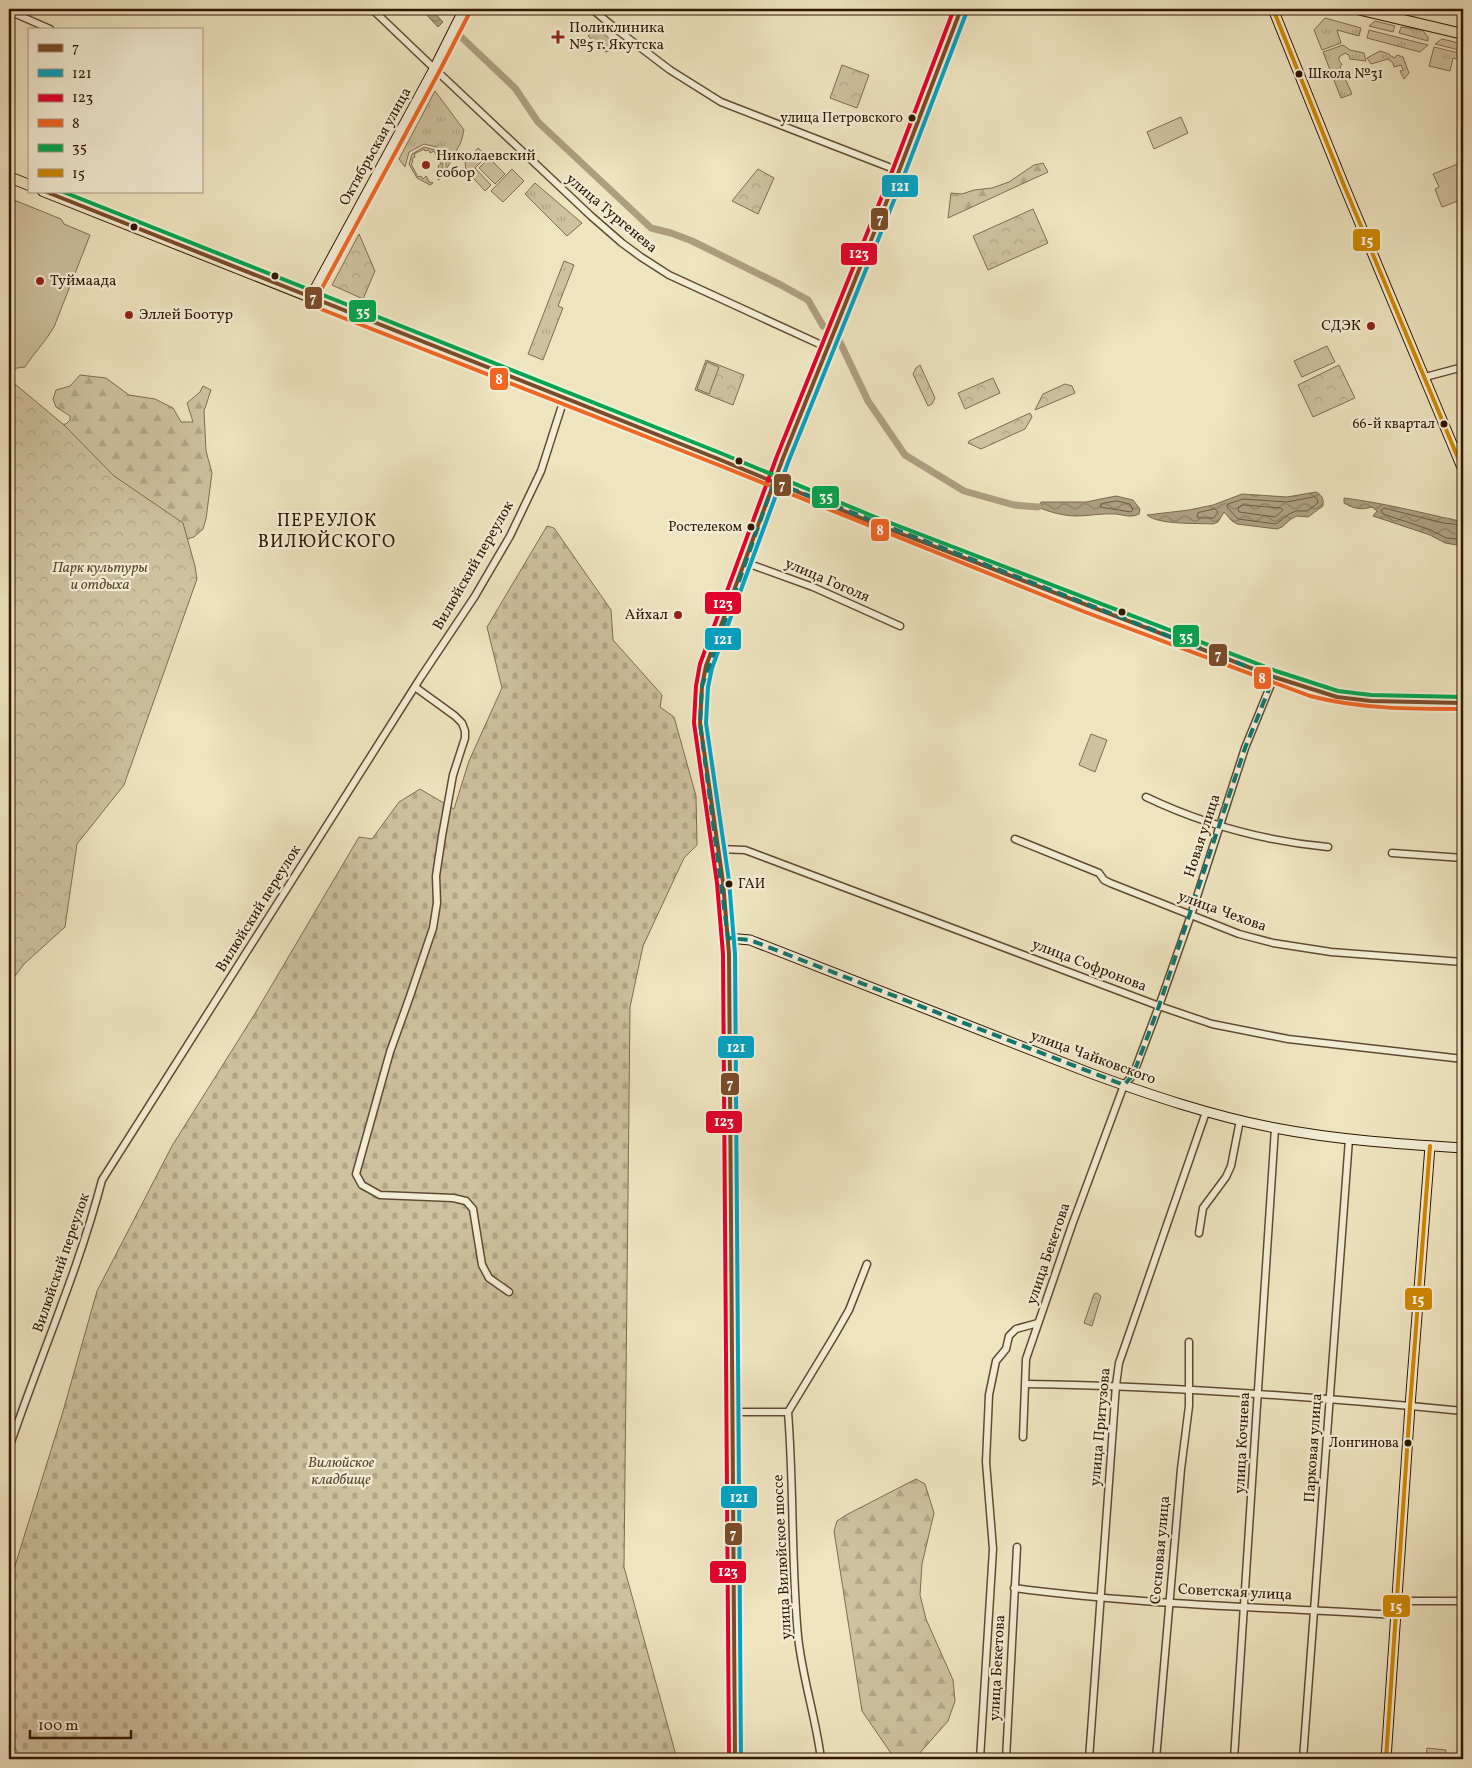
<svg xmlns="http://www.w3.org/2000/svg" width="1472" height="1768" font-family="Vollkorn,serif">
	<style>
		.grass { fill: url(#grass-tufts); stroke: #7f6c52 }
		.forest { fill: url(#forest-firs); stroke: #7f6c52 }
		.cemetery { fill: url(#cemetery-stones); stroke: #7f6c52 }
		.park { fill: url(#park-crowns); stroke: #7f6c52 }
		.pitch { fill: #cec1a0; stroke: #7f6c52 }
		.water { fill: url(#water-waves); stroke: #7b684e }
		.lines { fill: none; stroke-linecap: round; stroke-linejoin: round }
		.shore { stroke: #6e5a42; stroke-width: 1 }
		.canal { stroke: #ad9e80; stroke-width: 7 }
		.street-casing { stroke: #604a32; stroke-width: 9 }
		.secondary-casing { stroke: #301603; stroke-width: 11 }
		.primary-casing { stroke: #301603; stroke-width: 12 }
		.street { stroke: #f4edd6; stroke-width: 6 }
		.secondary { stroke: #f4edd6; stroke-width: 9 }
		.primary { stroke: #eee4c0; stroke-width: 10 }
		.bus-1-casing { stroke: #f4edd6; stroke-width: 8 }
		.bus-2-casing { stroke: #f4edd6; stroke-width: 8 }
		.bus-3-casing { stroke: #f4edd6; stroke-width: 8 }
		.bus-4-casing { stroke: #f4edd6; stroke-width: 8 }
		.bus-5-casing { stroke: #f4edd6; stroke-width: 8 }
		.bus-6-casing { stroke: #f4edd6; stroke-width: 8 }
		.bus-1 { stroke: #7a4b2a; stroke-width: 4 }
		.bus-2 { stroke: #02a2c4; stroke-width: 4 }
		.bus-3 { stroke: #e4002b; stroke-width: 4 }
		.bus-4 { stroke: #f26522; stroke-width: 4 }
		.bus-5 { stroke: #00a651; stroke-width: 4 }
		.bus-6 { stroke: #cf8901; stroke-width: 4 }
		.marked { fill: none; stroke: #0f766e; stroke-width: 4; stroke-dasharray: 10 6; stroke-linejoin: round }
		.poi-dot { fill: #8f2418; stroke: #f4edd6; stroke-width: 2 }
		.bus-dot { fill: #301603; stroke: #f4edd6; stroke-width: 2 }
		.labels { text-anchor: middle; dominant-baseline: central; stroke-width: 4.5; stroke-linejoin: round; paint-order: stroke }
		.bus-label { font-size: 14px; fill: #301603; stroke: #f4edd6; text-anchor: end }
		.poi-label { font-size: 15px; fill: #301603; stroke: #f4edd6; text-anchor: start }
		.street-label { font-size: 15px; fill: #301603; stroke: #f4edd6 }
		.park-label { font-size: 15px; font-style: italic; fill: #5f4932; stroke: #f4edd6 }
		.quarter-label { font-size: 18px; letter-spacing: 1px; fill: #301603; stroke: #f4edd6 }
		.line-badge { stroke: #f4edd6; stroke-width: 2 }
		.badge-label { font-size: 14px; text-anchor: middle; font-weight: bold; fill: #fff }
	</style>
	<defs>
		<pattern id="grass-tufts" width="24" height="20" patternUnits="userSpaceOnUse" patternTransform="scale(1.25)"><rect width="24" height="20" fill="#cec1a0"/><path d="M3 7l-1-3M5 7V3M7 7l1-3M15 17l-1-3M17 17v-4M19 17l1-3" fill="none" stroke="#b1a588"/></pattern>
		<pattern id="forest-firs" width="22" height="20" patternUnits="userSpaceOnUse" patternTransform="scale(1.25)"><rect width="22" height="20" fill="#cec1a0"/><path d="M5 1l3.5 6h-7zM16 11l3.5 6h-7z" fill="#b1a588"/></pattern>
		<pattern id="cemetery-stones" width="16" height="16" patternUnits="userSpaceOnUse" patternTransform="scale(1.25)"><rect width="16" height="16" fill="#cec1a0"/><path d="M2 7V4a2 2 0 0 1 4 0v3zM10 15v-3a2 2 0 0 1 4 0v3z" fill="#b1a588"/></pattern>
		<pattern id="park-crowns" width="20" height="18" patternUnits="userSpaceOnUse" patternTransform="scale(1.25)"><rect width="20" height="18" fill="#cec1a0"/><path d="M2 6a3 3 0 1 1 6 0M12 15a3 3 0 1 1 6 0" fill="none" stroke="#b1a588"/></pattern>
		<pattern id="water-waves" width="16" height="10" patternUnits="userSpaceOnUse" patternTransform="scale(1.25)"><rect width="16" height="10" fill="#ad9e80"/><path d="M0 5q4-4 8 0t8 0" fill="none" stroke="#8d8067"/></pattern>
	</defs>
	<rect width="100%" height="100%" fill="#eee4c0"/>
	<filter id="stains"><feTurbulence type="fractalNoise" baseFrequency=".004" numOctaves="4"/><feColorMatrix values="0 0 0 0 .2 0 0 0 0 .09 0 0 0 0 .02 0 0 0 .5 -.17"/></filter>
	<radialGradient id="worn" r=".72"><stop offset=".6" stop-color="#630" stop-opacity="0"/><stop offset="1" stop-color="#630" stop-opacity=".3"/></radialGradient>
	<g class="grass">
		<path d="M1325,18L1361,28L1359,36L1337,30L1341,43L1322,50L1314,30Z"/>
		<path d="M1375,21L1395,26L1393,32L1369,26Z"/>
		<path d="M1401,27L1422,30L1428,37V41L1399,33Z"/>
		<path d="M1369,30L1428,45L1420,52L1367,38Z"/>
		<path d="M1442,39L1463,44V51L1435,44Z"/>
		<path d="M1343,45L1350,50L1364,53L1366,61L1350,59L1349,55L1345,53L1339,57V61L1342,64L1340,67L1352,94L1341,98L1323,52Z"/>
		<path d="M1434,47L1463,54V61L1453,58L1450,71L1429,66Z"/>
		<path d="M1380,51L1389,54L1391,56L1395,58L1397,55L1403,57L1409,73L1404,79L1400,71L1403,70L1401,65L1394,67L1393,63L1388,59L1371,64L1367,58Z"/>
		<path d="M435,91L464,130L461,142L446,170V163L437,147L424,144L409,152L405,167L399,159Z"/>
		<path d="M424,147L435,150L443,164L442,178L438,180L440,177L436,171L439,169L438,166L441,164L434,151L430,153L429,150L425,151L424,149L414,154L415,157L412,159L413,162L411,164L418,177L421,176L423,179L426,176L430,183L432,182L433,183L430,185L417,178L409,164L412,154Z"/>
		<path d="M535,183L582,223L567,236L525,194Z"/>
		<path d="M564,261L574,265L558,306L563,308L543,360L528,354Z"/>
	</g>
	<g class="forest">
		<path d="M1043,163L1048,172L948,218L951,193L962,194L974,190L992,188L1009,182L1034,165Z"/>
		<path d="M80,375L106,378L129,395L155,399L173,408L181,422H193L187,403L200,392L203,386L211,390L204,411L206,451L212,473L206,519L203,529L194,537L169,544L9,416L36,428L66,424L70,420V416L56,407L53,399L56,390L70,386Z"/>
		<path d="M916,1479L925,1484L934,1513L922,1564L920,1595L926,1619L953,1680L955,1701L948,1721L918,1755V1759H895L862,1711L834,1531L837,1521L846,1515Z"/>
	</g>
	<path class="cemetery" d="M547,526L554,528L611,610L613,640L662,695L660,707L674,717L696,796L697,845L684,858L643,946L630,1007L624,1567L677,1759H21L9,1737V1585L62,1415L97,1291L172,1146L256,1012L359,837L372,839L399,802L420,789L454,809L469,761L502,688L487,627Z"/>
	<g class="park">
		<path d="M596,27L619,47L606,52L588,36Z"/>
		<path d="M842,65L869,75L857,108L830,98Z"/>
		<path d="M758,169L774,178L758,214L732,201Z"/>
		<path d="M1033,209L1048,243L988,270L973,236Z"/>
		<path d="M359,234L375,271L363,299L332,285Z"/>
		<path d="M706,360L744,375L733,405L695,390Z"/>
		<path d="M920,365L935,398L932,404L928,406L913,374L916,368Z"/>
		<path d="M1339,365L1355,398L1313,417L1298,385Z"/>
		<path d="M993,378L1000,393L965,409L958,393Z"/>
		<path d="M9,379L64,425L114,476L183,523L195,566L197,579L124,785L77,844L65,927L24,964L9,984Z"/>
		<path d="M1065,384L1072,386L1075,393L1035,410L1043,394Z"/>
		<path d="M1030,413L1032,417L1025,429L981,449L968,443L969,441Z"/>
		<path d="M1097,1293L1101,1296L1092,1326L1084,1323L1094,1294Z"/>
	</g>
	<g class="pitch">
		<path d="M1181,117L1188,133L1154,149L1147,132Z"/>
		<path d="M478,148L487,156L475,168L491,185L485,191L466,170L465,161Z"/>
		<path d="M489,158L505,174L495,184L479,168Z"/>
		<path d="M1460,163L1463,172V199L1442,207L1435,189L1439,187L1433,174Z"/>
		<path d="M512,169L524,181L503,202L491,191Z"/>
		<path d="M9,198L61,219L64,224L90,235L54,327C46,341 34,353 25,367L10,369L9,371Z"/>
		<path d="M1327,346L1335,362L1302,377L1294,361Z"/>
		<path d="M707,362L719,367L709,394L697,389Z"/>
		<path d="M1091,734L1107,740L1095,772L1079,765Z"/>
		<path d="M1427,1748L1446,1750L1445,1756L1463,1757V1759H1426Z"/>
	</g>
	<g class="water">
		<path d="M421,9H431L443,22L438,27Z"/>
		<path d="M1316,492C1322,495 1324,499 1323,506L1308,517L1297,516L1291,519L1282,527L1277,529L1237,524L1232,521L1224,512L1218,522L1213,524C1197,523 1158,525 1147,515L1189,510L1213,505L1242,494L1287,497Z"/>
		<path d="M1116,496L1133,500L1140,509L1139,514C1131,518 1124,515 1116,514C1102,513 1089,516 1076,516C1065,516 1048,512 1038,507L1041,502H1086Z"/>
		<path d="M1344,498C1376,502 1406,509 1437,516C1447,519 1455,518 1463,524V542L1457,545L1445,543L1430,535L1373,516L1377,511L1372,507C1361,510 1354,509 1344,503Z"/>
	</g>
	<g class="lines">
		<g class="shore">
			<path d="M1315,497L1317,499L1318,503L1307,511H1296L1289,514L1276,524L1238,519L1227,507L1228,504L1243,499L1286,502Z"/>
			<path d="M1117,501L1130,504L1133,510L1131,512L1100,507L1101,504Z"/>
			<path d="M1244,505L1281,508L1283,510L1275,517L1239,512L1238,508Z"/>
			<path d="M1215,509L1218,512L1214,518H1199L1197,517L1198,513Z"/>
			<path d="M1463,527L1454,524L1443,523L1384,508L1381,510L1383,514L1431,530L1446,538L1456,539L1463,538"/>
		</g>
		<g class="canal">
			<path d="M458,34L515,88L538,122L651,228L671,233L692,241L779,284L808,300L823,326"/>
			<path d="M838,338L868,401L905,455L964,491L1014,505L1038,507"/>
		</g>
		<defs>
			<g id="street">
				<path d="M372,9L440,74L591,216L622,243L641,257L669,275L828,348"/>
				<path d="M592,9L616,29L670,70L721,102L899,171"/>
				<path d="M9,11L50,29"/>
				<path d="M1425,377L1463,367"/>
				<path d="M744,562L813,587L900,626"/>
				<path d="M415,687L455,716L462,723L465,731V738L453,775L442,836L436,876L437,903L433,928L409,999L390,1052L356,1174L362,1185L380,1195L453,1198L466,1201L473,1209L482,1265L489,1278L509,1292"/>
				<path d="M1146,797C1205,825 1263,841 1328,847"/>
				<path d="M1015,839L1099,873L1104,880L1110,883L1239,934L1273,943L1331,952L1463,962"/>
				<path d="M718,849L745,850L1159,1006L1212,1024L1288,1039L1463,1059"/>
				<path d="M1392,853L1463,858"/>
				<path d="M1199,1233L1203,1208L1226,1177L1231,1166L1240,1120"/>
				<path d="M1026,1384C1172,1386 1318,1397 1463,1411"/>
				<path d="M732,1412H788L833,1338L849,1310L867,1264"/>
				<path d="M788,1412C794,1487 791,1561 798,1636C802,1677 816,1718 821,1759"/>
				<path d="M1023,1437L1026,1359L1072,1225L1124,1085L1133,1075L1159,1006L1191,915L1245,748L1274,677"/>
				<path d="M9,1448C39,1359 78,1272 102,1180L421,677L475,596L510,536L541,471L564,399"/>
				<path d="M1014,1588C1140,1605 1268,1607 1395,1615"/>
				<path d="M1396,1601H1463"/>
				<path d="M980,1759L993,1549L986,1462L989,1395L996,1361L1006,1349L1009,1336L1016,1329L1038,1323"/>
				<path d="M1006,1759L1017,1547"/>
				<path d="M1089,1759L1116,1385L1119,1363L1206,1112"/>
				<path d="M1156,1759L1181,1469L1189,1406V1342"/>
				<path d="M1234,1759L1275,1128"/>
				<path d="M1303,1759L1349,1139"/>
			</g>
			<g id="secondary">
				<path d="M1273,9L1343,183L1463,470"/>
				<path d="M310,298L434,69L464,9"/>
				<path d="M728,938L750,940L1090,1073C1150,1095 1212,1116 1275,1128C1337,1140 1400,1144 1463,1148"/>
				<path d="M1386,1759L1410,1406L1430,1146"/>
			</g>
			<g id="primary">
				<path d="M1357,9L1463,34"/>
				<path d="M9,177L29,185"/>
				<path d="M43,191L716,458L873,523L1274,677L1337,697L1371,701L1463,703"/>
				<path d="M735,1759L729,954L723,882L700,723L702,686L706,666L783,458L899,171L961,9"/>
			</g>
		</defs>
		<use href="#street" class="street-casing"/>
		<use href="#secondary" class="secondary-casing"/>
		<use href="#primary" class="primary-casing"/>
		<use href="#street" class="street"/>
		<use href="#secondary" class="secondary"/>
		<use href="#primary" class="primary"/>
		<defs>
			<g id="bus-1">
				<path d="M44,191L716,458L873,523L1274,677L1337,697L1371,701L1463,703"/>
				<path d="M735,1759L729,954L723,882L700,723L702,686L706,666L783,458L899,171L961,9"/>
			</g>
			<path id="bus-2" d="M741,1759L735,954L729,881L706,723L708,687L712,668L789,460L905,173L967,11"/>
			<path id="bus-3" d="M729,1759L723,954L717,883L694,723L696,686L700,664L777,456L893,169L954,9"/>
			<g id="bus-4">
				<path d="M315,301L439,72L470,12"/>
				<path d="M308,304L716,464L1085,612L1310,696C1360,709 1411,709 1463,709"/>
			</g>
			<path id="bus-5" d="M61,191L718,452L875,517L1276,671L1338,691L1371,695L1463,697"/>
			<g id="bus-6">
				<path d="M1273,9L1343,183L1463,470"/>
				<path d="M1386,1759L1410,1406L1430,1146"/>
			</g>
		</defs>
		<use href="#bus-1" class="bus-1-casing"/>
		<use href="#bus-2" class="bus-2-casing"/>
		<use href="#bus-3" class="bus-3-casing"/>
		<use href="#bus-4" class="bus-4-casing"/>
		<use href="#bus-5" class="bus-5-casing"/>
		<use href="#bus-6" class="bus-6-casing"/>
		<use href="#bus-1" class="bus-1"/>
		<use href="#bus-2" class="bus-2"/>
		<use href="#bus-3" class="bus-3"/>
		<use href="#bus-4" class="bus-4"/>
		<use href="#bus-5" class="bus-5"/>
		<use href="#bus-6" class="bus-6"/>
	</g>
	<path class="marked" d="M774,482L1274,677L1245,748L1159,1006L1133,1075L1124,1085L750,940L728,938L700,723L702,686Z"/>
	<g class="poi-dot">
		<path d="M555.5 29.5h5v5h5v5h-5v5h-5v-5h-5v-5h5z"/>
		<circle cx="426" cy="165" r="5"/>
		<circle cx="40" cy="281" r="5"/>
		<circle cx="129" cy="315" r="5"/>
		<circle cx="1371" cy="326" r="5"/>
		<circle cx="678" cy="615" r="5"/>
	</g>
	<g class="bus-dot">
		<circle cx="1299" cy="74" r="4.5"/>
		<circle cx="912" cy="118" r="4.5"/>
		<circle cx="134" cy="227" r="4.5"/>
		<circle cx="275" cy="276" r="4.5"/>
		<circle cx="1444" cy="424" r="4.5"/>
		<circle cx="739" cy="461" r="4.5"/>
		<circle cx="751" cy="527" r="4.5"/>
		<circle cx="1122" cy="612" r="4.5"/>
		<circle cx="729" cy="884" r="4.5"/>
		<circle cx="1408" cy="1443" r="4.5"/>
	</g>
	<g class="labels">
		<g class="bus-label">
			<text x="1308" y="74" text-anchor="start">Школа №31</text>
			<text x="903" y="118">улица Петровского</text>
			<text x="1435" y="424">66-й квартал</text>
			<text x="742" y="527">Ростелеком</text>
			<text x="738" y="884" text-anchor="start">ГАИ</text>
			<text x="1399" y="1443">Лонгинова</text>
		</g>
		<g class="poi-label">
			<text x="569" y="28">Поликлиника<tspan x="569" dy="17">№5 г. Якутска</tspan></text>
			<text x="436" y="156">Николаевский<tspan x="436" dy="17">собор</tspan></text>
			<text x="50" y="281">Туймаада</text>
			<text x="139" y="315">Эллей Боотур</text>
			<text x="1361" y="326" text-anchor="end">СДЭК</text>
			<text x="668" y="615" text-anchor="end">Айхал</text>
		</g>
		<g class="street-label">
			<text transform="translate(376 147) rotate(-61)">Октябрьская улица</text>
			<text transform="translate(611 214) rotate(40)">улица Тургенева</text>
			<text transform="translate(474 566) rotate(-60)">Вилюйский переулок</text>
			<text transform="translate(827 581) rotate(23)">улица Гоголя</text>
			<text transform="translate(1203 836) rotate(-72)">Новая улица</text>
			<text transform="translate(259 909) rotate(-58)">Вилюйский переулок</text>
			<text transform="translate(1222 912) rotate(20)">улица Чехова</text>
			<text transform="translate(1089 966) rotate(21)">улица Софронова</text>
			<text transform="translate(1093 1058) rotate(20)">улица Чайковского</text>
			<text transform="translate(1049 1254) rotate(-71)">улица Бекетова</text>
			<text transform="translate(62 1263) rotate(-71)">Вилюйский переулок</text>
			<text transform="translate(1101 1427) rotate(-85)">улица Притузова</text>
			<text transform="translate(1243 1443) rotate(-87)">улица Кочнева</text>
			<text transform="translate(1314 1448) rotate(-86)">Парковая улица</text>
			<text transform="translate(1161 1550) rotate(-85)">Сосновая улица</text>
			<text transform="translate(783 1557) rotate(-93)">улица Вилюйское шоссе</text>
			<text transform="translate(1235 1593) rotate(3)">Советская улица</text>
			<text transform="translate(998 1668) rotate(-87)">улица Бекетова</text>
		</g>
		<g class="park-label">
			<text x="100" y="568">Парк культуры<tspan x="100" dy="17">и отдыха</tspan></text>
			<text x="341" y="1463">Вилюйское<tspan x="341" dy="17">кладбище</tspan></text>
		</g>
		<g class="quarter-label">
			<text x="327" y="521">ПЕРЕУЛОК<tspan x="327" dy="21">ВИЛЮЙСКОГО</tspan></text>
		</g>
	</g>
	<g class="line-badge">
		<rect x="881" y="174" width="38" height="24" rx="5" fill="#02a2c4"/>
		<rect x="870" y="207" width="19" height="24" rx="5" fill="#7a4b2a"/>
		<rect x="1352" y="228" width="29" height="24" rx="5" fill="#cf8901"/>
		<rect x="840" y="242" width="38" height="24" rx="5" fill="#e4002b"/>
		<rect x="304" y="286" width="19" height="24" rx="5" fill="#7a4b2a"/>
		<rect x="348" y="299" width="29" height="24" rx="5" fill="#00a651"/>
		<rect x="489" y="367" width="20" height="24" rx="5" fill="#f26522"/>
		<rect x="773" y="473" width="19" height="24" rx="5" fill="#7a4b2a"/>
		<rect x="811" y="485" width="29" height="24" rx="5" fill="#00a651"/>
		<rect x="870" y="518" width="20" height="24" rx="5" fill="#f26522"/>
		<rect x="704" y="591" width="38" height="24" rx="5" fill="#e4002b"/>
		<rect x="1172" y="624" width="28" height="24" rx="5" fill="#00a651"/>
		<rect x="704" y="627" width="38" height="24" rx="5" fill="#02a2c4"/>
		<rect x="1208" y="643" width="20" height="24" rx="5" fill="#7a4b2a"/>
		<rect x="1253" y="666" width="19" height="24" rx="5" fill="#f26522"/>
		<rect x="717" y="1035" width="38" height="24" rx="5" fill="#02a2c4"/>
		<rect x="720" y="1072" width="20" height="24" rx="5" fill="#7a4b2a"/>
		<rect x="705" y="1110" width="38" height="24" rx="5" fill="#e4002b"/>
		<rect x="1404" y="1287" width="29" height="24" rx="5" fill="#cf8901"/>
		<rect x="720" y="1485" width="38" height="24" rx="5" fill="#02a2c4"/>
		<rect x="724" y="1522" width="19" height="24" rx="5" fill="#7a4b2a"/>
		<rect x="709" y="1560" width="38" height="24" rx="5" fill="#e4002b"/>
		<rect x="1382" y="1594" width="29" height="24" rx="5" fill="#cf8901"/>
	</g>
	<g class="badge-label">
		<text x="900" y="191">121</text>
		<text x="880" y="224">7</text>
		<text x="1367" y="245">15</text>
		<text x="859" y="258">123</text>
		<text x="313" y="303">7</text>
		<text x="363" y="316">35</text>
		<text x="499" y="384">8</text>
		<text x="782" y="490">7</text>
		<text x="826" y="501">35</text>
		<text x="880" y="535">8</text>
		<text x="723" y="608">123</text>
		<text x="1186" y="641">35</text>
		<text x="723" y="644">121</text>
		<text x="1218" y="660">7</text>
		<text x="1262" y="683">8</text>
		<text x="736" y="1052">121</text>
		<text x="730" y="1089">7</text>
		<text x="724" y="1126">123</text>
		<text x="1418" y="1304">15</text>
		<text x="739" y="1502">121</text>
		<text x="733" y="1539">7</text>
		<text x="728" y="1576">123</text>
		<text x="1396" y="1611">15</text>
	</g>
	<rect width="1472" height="1768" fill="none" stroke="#eee4c0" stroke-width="30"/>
	<rect x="10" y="10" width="1452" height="1748" fill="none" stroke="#301603" stroke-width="2.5"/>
	<rect x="15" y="15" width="1442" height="1738" fill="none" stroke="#301603"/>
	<rect x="28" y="28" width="175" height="165" fill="#f4edd6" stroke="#a69782"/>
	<rect x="38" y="44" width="25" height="8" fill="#7a4b2a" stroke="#a69782"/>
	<text x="72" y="52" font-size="15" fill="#301603">7</text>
	<rect x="38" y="69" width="25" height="8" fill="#02a2c4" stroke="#a69782"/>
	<text x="72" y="78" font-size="15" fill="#301603">121</text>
	<rect x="38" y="94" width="25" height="8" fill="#e4002b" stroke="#a69782"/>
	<text x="72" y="102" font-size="15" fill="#301603">123</text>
	<rect x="38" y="119" width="25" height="8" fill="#f26522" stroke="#a69782"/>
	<text x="72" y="128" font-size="15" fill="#301603">8</text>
	<rect x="38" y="144" width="25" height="8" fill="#00a651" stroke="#a69782"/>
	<text x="72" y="152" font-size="15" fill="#301603">35</text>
	<rect x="38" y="169" width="25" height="8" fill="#cf8901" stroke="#a69782"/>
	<text x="72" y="178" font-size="15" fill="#301603">15</text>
	<path d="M30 1730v8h101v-8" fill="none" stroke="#301603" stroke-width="2.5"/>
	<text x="38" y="1730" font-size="15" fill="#301603" stroke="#f4edd6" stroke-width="4" paint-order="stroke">100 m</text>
	<rect width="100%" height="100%" filter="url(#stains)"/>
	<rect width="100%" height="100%" fill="url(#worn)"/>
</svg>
